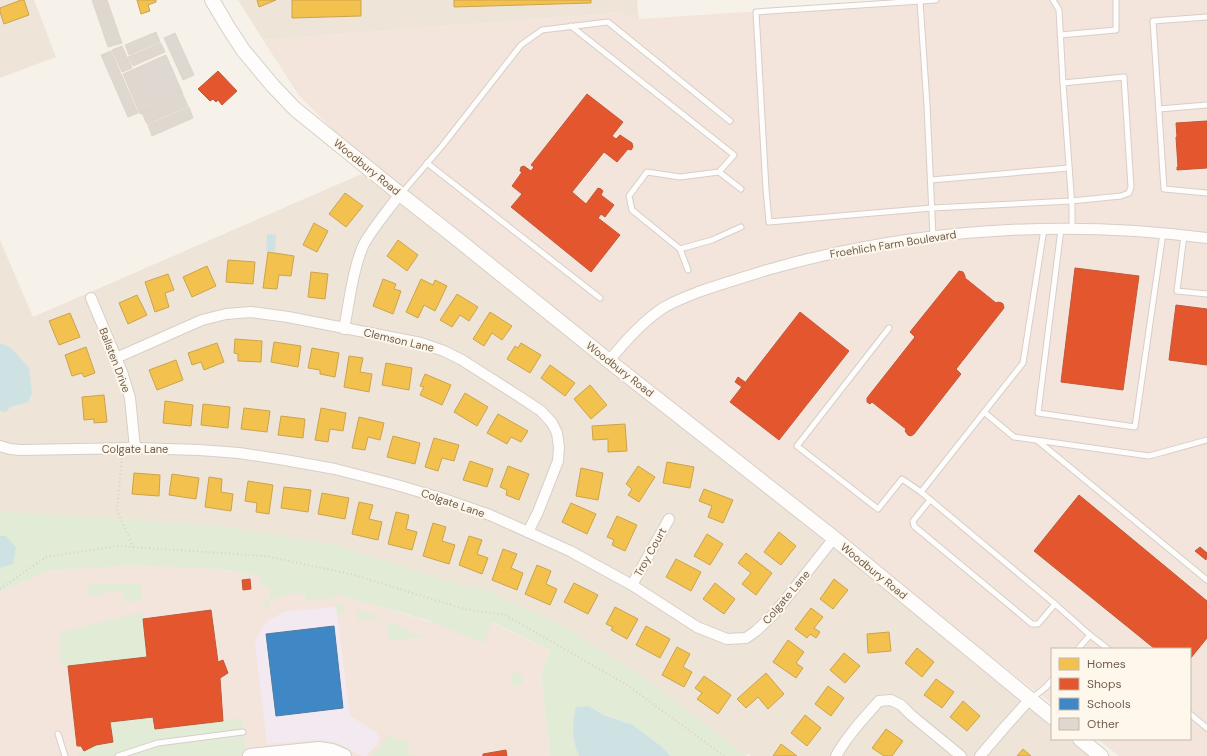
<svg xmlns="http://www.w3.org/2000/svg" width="1207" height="756" font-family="'DM Sans',sans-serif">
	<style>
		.residential { fill: #eee5d8 }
		.commercial { fill: #f3e5dc }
		.education { fill: #f3eaf1 }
		.green { fill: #e2ebd6 }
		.water { fill: #cee2e4 }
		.homes { fill: #f2c14e; stroke: #cba34e }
		.shops { fill: #e4572e; stroke: #c25837 }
		.schools { fill: #3f88c5; stroke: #4e7ba1 }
		.building { fill: #dfd8d0; stroke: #ded6cd }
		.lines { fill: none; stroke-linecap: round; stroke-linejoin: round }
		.lane-casing { stroke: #d5cfc9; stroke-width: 7 }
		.street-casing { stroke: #d5cfc9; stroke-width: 12 }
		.secondary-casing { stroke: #d5cfc8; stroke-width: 16 }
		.path { stroke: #d7d1cb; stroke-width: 2; stroke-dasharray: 1 3; stroke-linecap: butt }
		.lane { stroke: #fefdfc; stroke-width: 5 }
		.street { stroke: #fefdfc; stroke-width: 10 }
		.secondary { stroke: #fefdfc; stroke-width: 14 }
		.labels { text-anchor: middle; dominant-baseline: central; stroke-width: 4; stroke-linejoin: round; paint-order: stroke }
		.street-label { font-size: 11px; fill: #715c4d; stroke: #fdf7ec }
	</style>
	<rect width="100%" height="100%" fill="#f6f2ea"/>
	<g class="residential">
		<path d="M0,0H34L56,57L0,78Z"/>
		<path d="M238,0H637L639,19L617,13L263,40Z"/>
		<path d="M373,169L1052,709V739H1089L1111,756H751L749,754L746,756L648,681L564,627L0,521V240L33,317Z"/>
	</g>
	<g class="commercial">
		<path d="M929,0H1207V756H1119L1097,739H1190V649H1052V704L883,574L373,169L300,97L263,40L617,13L639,19Z"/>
		<path d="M132,564L216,569L295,581L357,600L438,624L491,622L551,651L541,672L550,756H0V592L48,571Z"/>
	</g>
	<path class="education" d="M336,607L350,716L376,732L379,738L378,743L366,756H362L338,743L328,741L316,740L267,744L255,644L260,631L269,620L284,612Z"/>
	<g class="green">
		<path d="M0,512L99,517L222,526L332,544L457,584L494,591L495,594L564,627L648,681L746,756H671L661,746L633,725L603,715L589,706L577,707C572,725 571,738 579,756H550L541,672L551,651L492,622L484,643L427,620L336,594L335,598L306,601V595C294,590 282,597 271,600L268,607L265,609L264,600L270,599L269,586L262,587L260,576L218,569L131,565L48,571L0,592Z"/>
		<path d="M86,583H142L141,600L125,603L122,590L89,597Z"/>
		<path d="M336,602L342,604L345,612L337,616Z"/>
		<path d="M357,609L381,618L358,621Z"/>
		<path d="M143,612L147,657L61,667L60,632Z"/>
		<path d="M387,621L423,637L389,641Z"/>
		<path d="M511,671L523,676V684L512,686Z"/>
		<path d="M153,717L155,729L242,718L246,756H78L84,751L96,745L110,722Z"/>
		<path d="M389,734L396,740L407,739L408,755L416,754L415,756H372Z"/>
	</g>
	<g class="water">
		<path d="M267,234L276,235L275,251H266Z"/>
		<path d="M0,343L10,347L29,368L32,393L28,402L11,407L5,412L0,411Z"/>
		<path d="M0,536H6L16,547L13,564L0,568Z"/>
		<path d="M589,706L603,715L633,725L661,746L671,756H579C571,738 572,725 576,707Z"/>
	</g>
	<g class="homes">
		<path d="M21,0H24L29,15L4,24L0,12V8Z"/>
		<path d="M137,0H156V2L148,5L150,11L141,14Z"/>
		<path d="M257,0H276L259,7Z"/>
		<path d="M292,0H361V16L292,18Z"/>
		<path d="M454,0H591V3L454,7Z"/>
		<path d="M345,193L363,206L346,227L329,214Z"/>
		<path d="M314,223L328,231L317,252L303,245Z"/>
		<path d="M398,240L418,255L407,271L387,256Z"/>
		<path d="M268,252L294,256L291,276L279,275L277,289L263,288Z"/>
		<path d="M228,260L255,262L253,284L226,282Z"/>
		<path d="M207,266L216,286L192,297L183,277Z"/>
		<path d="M311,272L328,274L325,299L308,297Z"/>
		<path d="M168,274L174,290L165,293L169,307L155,312L145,282Z"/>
		<path d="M383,279L396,284L394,289L401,291L393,314L373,306Z"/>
		<path d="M421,279L433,285L435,280L447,286L435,311L424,305L418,318L406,312Z"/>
		<path d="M457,294L478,307L469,321L460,315L452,327L440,320Z"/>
		<path d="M137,295L147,315L128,324L119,303Z"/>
		<path d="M490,312L512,326L502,340L492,333L484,346L473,339Z"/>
		<path d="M70,313L80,337L59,345L49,321Z"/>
		<path d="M235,339L262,341L261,362L238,361V354L234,353Z"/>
		<path d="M274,342L301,346L298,367L271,362Z"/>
		<path d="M217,343L224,362L204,370L201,362L192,365L188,353Z"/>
		<path d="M521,343L541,355L530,373L507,359L515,346L518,348Z"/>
		<path d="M86,347L95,373L84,377L82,373L72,376L65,355Z"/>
		<path d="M312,348L339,353L335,377L320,374V370L308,368Z"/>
		<path d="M349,356L363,358L360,372L372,374L369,392L344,387Z"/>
		<path d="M176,360L183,380L157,390L149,370Z"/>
		<path d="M386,363L412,368L409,390L382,385Z"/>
		<path d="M550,365L575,383L565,396L541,378Z"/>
		<path d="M425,374L451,385L442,405L420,395L424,387L420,386Z"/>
		<path d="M590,385L607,405L591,419L574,399Z"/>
		<path d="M465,393L488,407L477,426L454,412Z"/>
		<path d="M104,395L107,422L94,423V419L84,420L82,397Z"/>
		<path d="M165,401L193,405L191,426L163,423Z"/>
		<path d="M203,404L230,407L228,428L201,425Z"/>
		<path d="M244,408L270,411L267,432L241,429Z"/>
		<path d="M321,408L346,413L343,431L330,429L328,442L315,440Z"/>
		<path d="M498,414L528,431L521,442L511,437L507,444L487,433Z"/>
		<path d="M281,416L305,419L303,438L278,435Z"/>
		<path d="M359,417L384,423L380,440L368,437L365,450L352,448Z"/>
		<path d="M625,424L627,451L608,452V439L593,440L592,426Z"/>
		<path d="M393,436L420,443L415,464L387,457Z"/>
		<path d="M434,438L459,445L454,461L442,458L438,471L425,467Z"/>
		<path d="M470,461L493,469L487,487L463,480Z"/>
		<path d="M667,462L694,467L690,488L663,483Z"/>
		<path d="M508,466L529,474L519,500L506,495L507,490L500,487Z"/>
		<path d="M638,466L655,477L639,502L628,495L632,489L626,484Z"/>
		<path d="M581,468L603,473L598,500L576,496Z"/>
		<path d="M134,473L160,475L159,496L132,494Z"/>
		<path d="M172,474L199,478L196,499L169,495Z"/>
		<path d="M209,477L222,479L221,492L233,494L231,511L205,507Z"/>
		<path d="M248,481L273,485L269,514L256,512L257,503L245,501Z"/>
		<path d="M284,487L311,490L308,512L281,508Z"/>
		<path d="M704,489L733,500L723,523L708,517L712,506L699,501Z"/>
		<path d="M322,493L349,498L345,519L318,514Z"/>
		<path d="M359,502L373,505L369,519L382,522L378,540L352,534Z"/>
		<path d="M571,503L596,514L587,534L562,522Z"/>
		<path d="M396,512L409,515L406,529L417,532L412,550L388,544Z"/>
		<path d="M617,516L637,525L625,551L612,545L614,540L607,537Z"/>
		<path d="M433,523L446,527L442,541L455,545L449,564L423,556Z"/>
		<path d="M779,532L796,546L781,565L764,552Z"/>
		<path d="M707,534L723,544L710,565L694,556Z"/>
		<path d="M469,536L482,540L477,554L488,558L482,574L459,565Z"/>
		<path d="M503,549L517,554L511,568L523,573L517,590L492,580Z"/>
		<path d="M746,553L772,573L756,595L742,584L751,573L738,563Z"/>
		<path d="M676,559L701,572L691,591L666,577Z"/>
		<path d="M537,565L551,571L546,584L557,589L550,605L525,594Z"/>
		<path d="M834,579L848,590L833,609L820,599Z"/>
		<path d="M574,583L598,595L588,614L564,602Z"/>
		<path d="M715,583L735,599L724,614L703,599Z"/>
		<path d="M615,607L638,619L627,639L611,630L613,627L606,624Z"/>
		<path d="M811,608L823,617L814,628L820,632L816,638L810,634L807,638L795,629Z"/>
		<path d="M646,626L670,639L660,658L636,645Z"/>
		<path d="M889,632L891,651L868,653L867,634Z"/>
		<path d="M788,640L804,652L796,663L803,668L796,678L773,662Z"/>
		<path d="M677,647L690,654L683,667L692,672L684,687L662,675Z"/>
		<path d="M917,648L934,662L922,677L905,663Z"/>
		<path d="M844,653L860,666L845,683L830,670Z"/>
		<path d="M766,673L784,694L768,709L758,697L746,708L737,699Z"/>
		<path d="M704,676L731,695L718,714L697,699L702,693L695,688Z"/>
		<path d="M936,679L954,692L942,708L924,695Z"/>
		<path d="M828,686L844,698L831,716L815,704Z"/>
		<path d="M963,701L980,716L967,731L950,717Z"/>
		<path d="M805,715L821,728L807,746L791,733Z"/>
		<path d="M886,729L903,741L892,756H884L872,748Z"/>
		<path d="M781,744L797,756H773Z"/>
		<path d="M1023,749L1031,756H1017Z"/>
	</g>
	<g class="shops">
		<path d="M218,71L237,91L222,105L218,100L216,102L213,99L210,101L198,89Z"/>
		<path d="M587,94L623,122L612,136L616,139L620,135L632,143L633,147L631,150L628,149L617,162L604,152L572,192L586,204L598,188L601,189L603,191L601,195L614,205L605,217L601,214L598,218L620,235L591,272L511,207L522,194L512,186L522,172L520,171L521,167L524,166L531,171L534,167L531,165Z"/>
		<path d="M1207,121V168L1177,170V167H1178L1176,137H1177L1176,123Z"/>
		<path d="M1075,268L1139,276L1123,390L1061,382Z"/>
		<path d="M959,271L963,272L965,276V278L996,303L998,302L1002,303L1003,304L1004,308L956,369L961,374L914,434L911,436L908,435L905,431L906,429L872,402L870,404L867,402V398L915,337L910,332Z"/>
		<path d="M1176,305L1207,309V365L1169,360Z"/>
		<path d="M800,312L849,351L779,440L730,402Z"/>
		<path d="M738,377L745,382L742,387L735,382Z"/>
		<path d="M1079,495L1207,601V638L1190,659V649H1155L1034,551Z"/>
		<path d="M1200,547L1207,553L1206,560L1195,551Z"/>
		<path d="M250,579L251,589L243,590L242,580Z"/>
		<path d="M211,610L218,662L223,660L228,673L220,678L223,721L155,729L153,717L110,722L113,742L96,745L84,751L81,746H77L68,666L147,657L143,619Z"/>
		<path d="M506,750L507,756H483V754Z"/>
	</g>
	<path class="schools" d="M334,626L343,708L276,716L266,634Z"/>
	<g class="building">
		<path d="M92,0H107L122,43L108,47Z"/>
		<path d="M156,32L160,42L129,55L125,45Z"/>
		<path d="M175,33L194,75L183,80L164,38Z"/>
		<path d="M161,43L165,52L133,66L128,57Z"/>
		<path d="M122,46L132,68L122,72L112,50Z"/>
		<path d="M111,51L138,113L128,117L101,55Z"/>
		<path d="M166,55L183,94L140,114L123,74Z"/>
		<path d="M183,95L188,106L147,124L142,113Z"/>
		<path d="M189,107L193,118L152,136L148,125Z"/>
	</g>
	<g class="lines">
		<defs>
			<g id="lane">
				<path d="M936,0L756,12L766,189L769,222L932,208L1071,201L1121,196L1129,193L1131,187L1124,77L1063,83"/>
				<path d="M1053,0L1059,10L1063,83L1072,207V229"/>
				<path d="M920,1L927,105L933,237"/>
				<path d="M1207,17L1153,21L1164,189L1207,193"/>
				<path d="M571,26L734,155L719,172L680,177L647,172L629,196L632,210L680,249L688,270"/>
				<path d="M1060,35L1116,30V0"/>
				<path d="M1159,109L1207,105"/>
				<path d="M427,163L600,298"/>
				<path d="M719,172L741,189"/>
				<path d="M931,180L1069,168"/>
				<path d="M401,194L442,146L521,45L542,30L608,22L730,121"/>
				<path d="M1061,229L1038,413L1135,427L1163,233"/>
				<path d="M1184,235L1177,291L1207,294"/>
				<path d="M680,249L712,240L741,227"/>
				<path d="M889,328L797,446L878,509L902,479L921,492L1055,604L1090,635L1078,649"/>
				<path d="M984,412L1014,437L1149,456L1207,440"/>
				<path d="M1038,441L1207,580"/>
				<path d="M921,492L1023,363L1044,229"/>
				<path d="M930,500L913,521L914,526L1032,624H1038L1055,604"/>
				<path d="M1090,635L1108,649"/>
				<path d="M1031,699L1046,687L1052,680"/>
				<path d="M1190,714L1207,728"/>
				<path d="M58,734L65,756"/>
				<path d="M118,756L158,743L243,732"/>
			</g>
			<g id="street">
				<path d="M91,298L122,372L130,398L135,448"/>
				<path d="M344,329C349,304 353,267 364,244C372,229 389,209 400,194"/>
				<path d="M116,358L202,320L226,314L251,312L288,317L421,343L444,351L462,360L520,397L541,411L552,423L557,433L559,447L558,461L538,512L528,532"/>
				<path d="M609,361C625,341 642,322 663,308C674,301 686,297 698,292C721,284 744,277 767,270C783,266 798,261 813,258C941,227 1077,221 1207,238"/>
				<path d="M0,446L10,449L20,450L135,448L199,450L239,453L285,460L335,469L397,485L444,499L490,515L570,551L632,585L697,627L727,639L746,638L756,631L774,614L834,538"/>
				<path d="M632,585L669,519"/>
				<path d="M836,756C847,736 864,718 879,701L891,700L901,705L911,715L961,756"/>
				<path d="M980,756L1004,728L1030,699"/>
			</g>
			<g id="secondary">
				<path d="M212,0L228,27L243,50L273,86L295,109L400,194L451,234L609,361L834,538L1052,717"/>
				<path d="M1080,739L1101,756"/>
				<path d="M250,756L319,749L332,751L344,756"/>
			</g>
		</defs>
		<use href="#lane" class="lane-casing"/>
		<use href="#street" class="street-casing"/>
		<use href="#secondary" class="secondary-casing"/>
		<g class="path">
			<path d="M122,458L117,510L133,547"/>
			<path d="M0,589L46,557L117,546L265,556L351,574L464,609L505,615L627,685L724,756"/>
		</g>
		<use href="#lane" class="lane"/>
		<use href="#street" class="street"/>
		<use href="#secondary" class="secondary"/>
	</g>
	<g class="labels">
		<g class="street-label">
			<text transform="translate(367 167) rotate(39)">Woodbury Road</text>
			<text transform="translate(893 244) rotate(-9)">Froehlich Farm Boulevard</text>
			<text transform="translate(399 340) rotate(13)">Clemson Lane</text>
			<text transform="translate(115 360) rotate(69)">Ballsten Drive</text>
			<text transform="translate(620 369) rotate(38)">Woodbury Road</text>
			<text x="135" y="449">Colgate Lane</text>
			<text transform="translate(453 503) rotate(19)">Colgate Lane</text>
			<text transform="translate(650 552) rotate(-61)">Troy Court</text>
			<text transform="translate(874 571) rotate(39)">Woodbury Road</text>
			<text transform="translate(786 597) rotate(-50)">Colgate Lane</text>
		</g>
	</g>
	<rect x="1051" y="648" width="140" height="92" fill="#fdf7ec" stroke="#c5b9ac"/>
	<rect x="1059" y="658" width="20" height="12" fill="#f2c14e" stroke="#c5b9ac"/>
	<text x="1087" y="668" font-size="12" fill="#715c4d">Homes</text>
	<rect x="1059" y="678" width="20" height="12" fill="#e4572e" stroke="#c5b9ac"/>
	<text x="1087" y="688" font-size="12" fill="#715c4d">Shops</text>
	<rect x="1059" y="698" width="20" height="12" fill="#3f88c5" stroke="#c5b9ac"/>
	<text x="1087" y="708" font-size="12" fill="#715c4d">Schools</text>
	<rect x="1059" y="718" width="20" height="12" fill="#dfd8d0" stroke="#c5b9ac"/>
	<text x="1087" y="728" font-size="12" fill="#715c4d">Other</text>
</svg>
